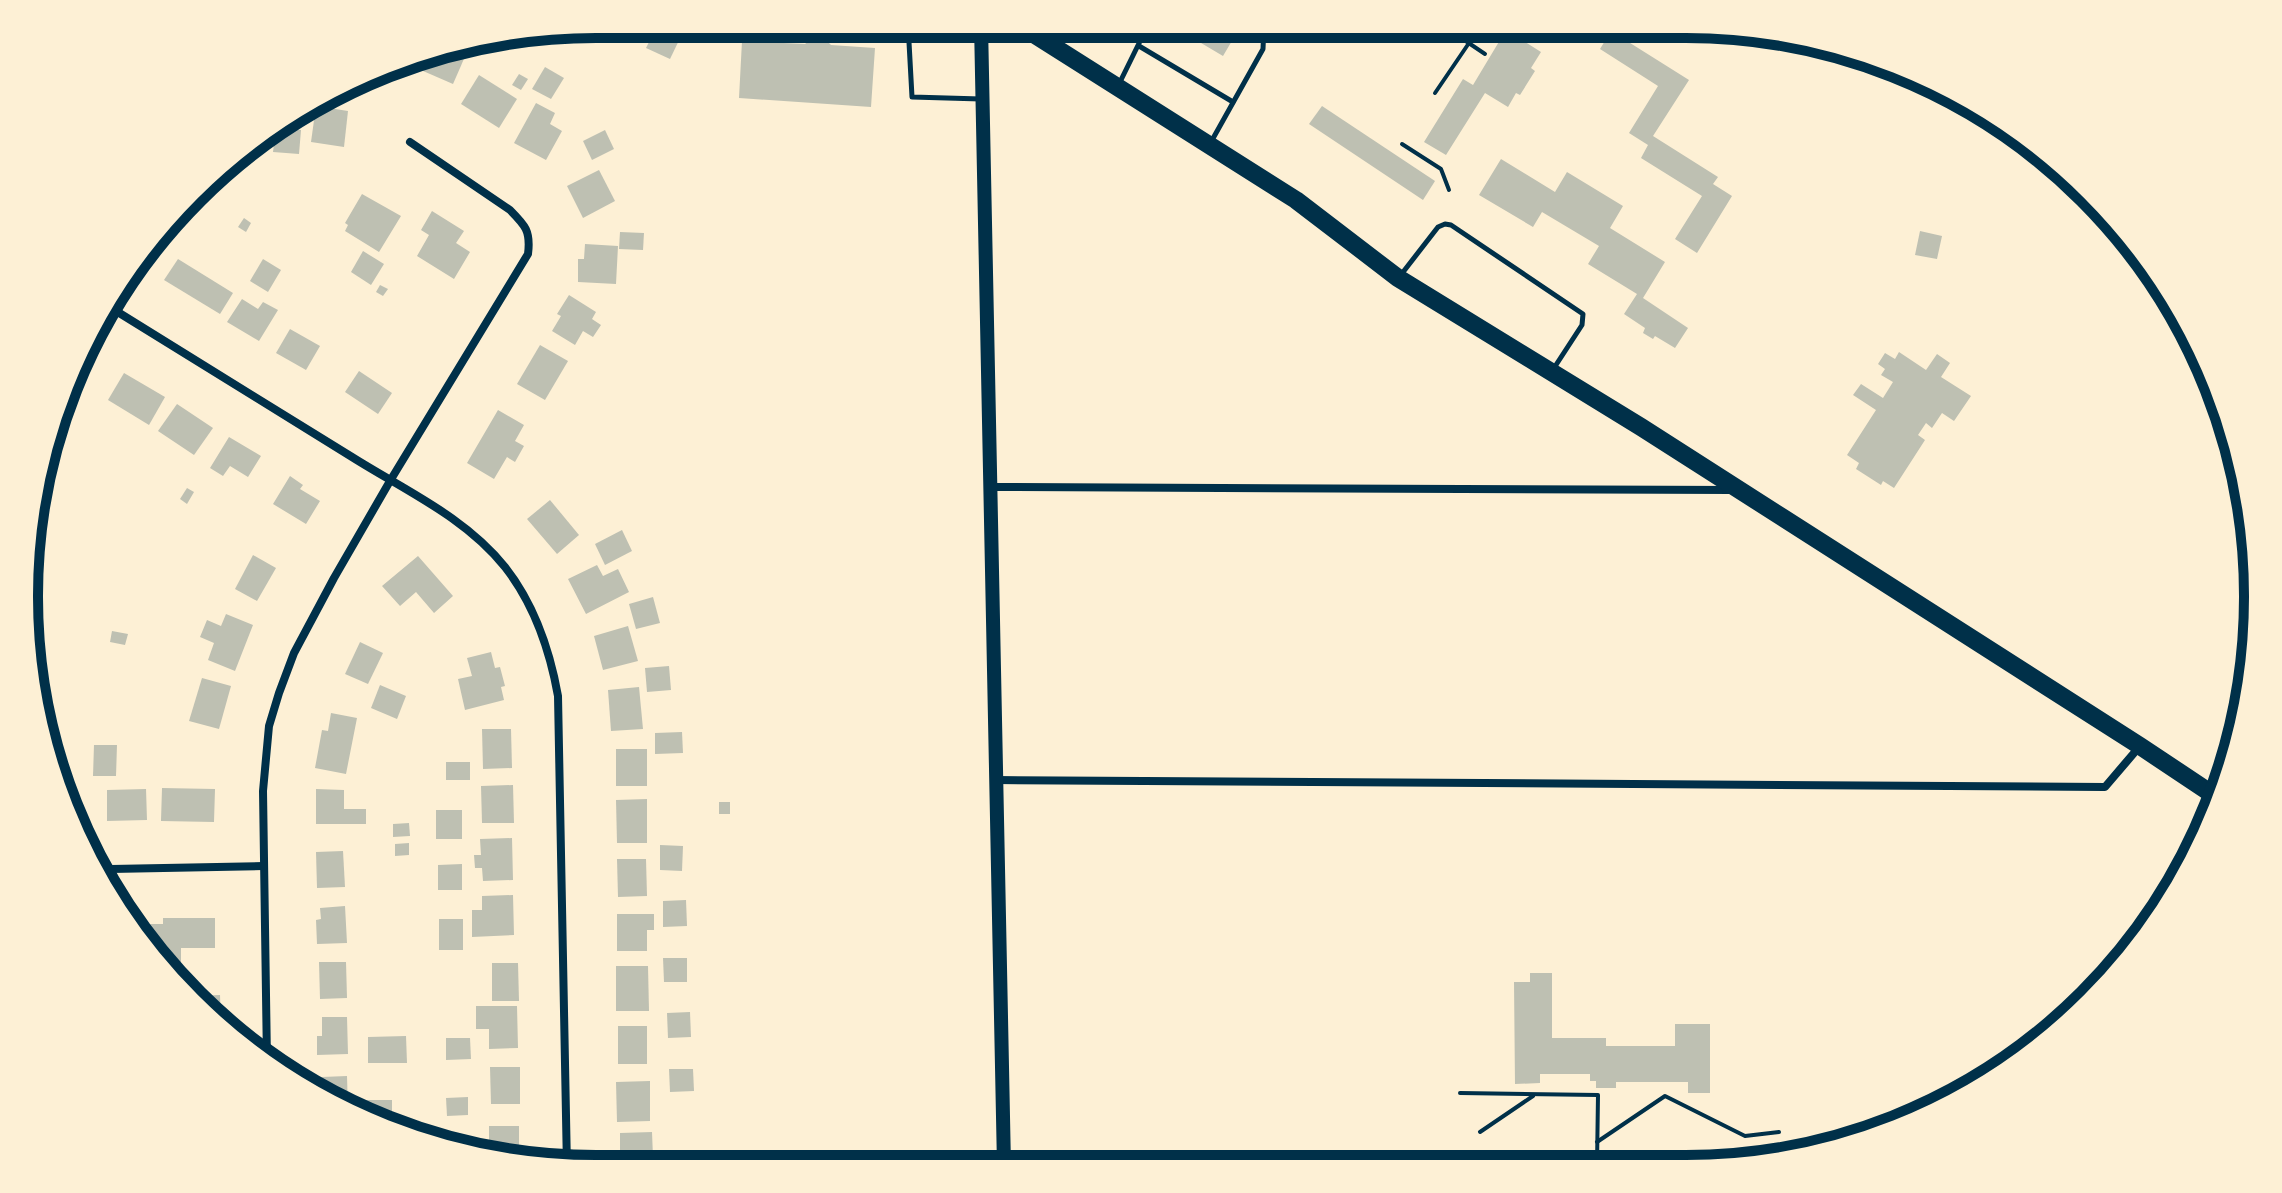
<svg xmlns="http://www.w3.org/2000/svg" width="2282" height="1193" font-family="'Noto Serif',serif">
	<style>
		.building { fill: #bec0b2 }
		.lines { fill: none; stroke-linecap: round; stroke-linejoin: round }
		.path { stroke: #003049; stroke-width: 4 }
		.service { stroke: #003049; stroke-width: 5 }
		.minor { stroke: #003049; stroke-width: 8 }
		.tertiary { stroke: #003049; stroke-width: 14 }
		.primary { stroke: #003049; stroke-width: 18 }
		.rim { fill: none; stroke: #003049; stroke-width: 10 }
	</style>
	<rect width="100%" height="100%" fill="#fdf0d5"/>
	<g class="building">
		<path d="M658,24H666L683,32L670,59L646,48Z"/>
		<path d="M1188,25H1252L1243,38L1236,34L1223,56L1196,40L1192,41Z"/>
		<path d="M1506,30L1541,52L1531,68L1535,71L1520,95L1516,93L1508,107L1485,93L1446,155L1424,142L1463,79L1473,85Z"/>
		<path d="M1611,31L1689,80L1653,136L1718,177L1713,184L1732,196L1697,253L1675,239L1702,196L1641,158L1648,145L1629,133L1658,86L1600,49Z"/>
		<path d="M819,33L831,45L875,48L871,107L739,98L742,41L805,44Z"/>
		<path d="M470,45L453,84L407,64L412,55Z"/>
		<path d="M545,67L564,78L551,99L532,89Z"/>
		<path d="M379,72L383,80L354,97L348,89Z"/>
		<path d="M519,74L528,79L521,90L512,85Z"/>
		<path d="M479,75L517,99L499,128L461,104Z"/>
		<path d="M536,103L555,113L550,124L562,131L546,160L514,143Z"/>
		<path d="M316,106L348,111L344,147L311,142Z"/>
		<path d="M1322,106L1435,181L1423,200L1309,124Z"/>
		<path d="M276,128L301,130L299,154L273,152Z"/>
		<path d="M605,130L614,149L592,160L583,141Z"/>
		<path d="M1501,159L1555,192L1567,172L1623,206L1610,228L1665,262L1643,298L1688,328L1675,348L1655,336L1653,339L1643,333L1645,328L1624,314L1637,294L1588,264L1599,246L1542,212L1533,227L1479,195Z"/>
		<path d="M599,170L615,201L583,218L567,186Z"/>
		<path d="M362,194L401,216L379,252L345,231L348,225L345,223Z"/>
		<path d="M432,211L464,231L456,243L470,252L454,279L417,256L429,235L421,230Z"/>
		<path d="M244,218L251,223L246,232L238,227Z"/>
		<path d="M1920,231L1942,236L1937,259L1915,255Z"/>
		<path d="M620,232L644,233L643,250L619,249Z"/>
		<path d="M585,244L618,246L616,284L578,282V259H584Z"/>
		<path d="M363,251L384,264L371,285L351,272Z"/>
		<path d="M178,259L233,293L220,314L164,280Z"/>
		<path d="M263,259L281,270L268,292L250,281Z"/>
		<path d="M380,285L388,289L383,296L376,292Z"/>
		<path d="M569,295L596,312L592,319L601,325L593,337L583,331L575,345L552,331L561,316L557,314Z"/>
		<path d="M242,299L258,309L263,302L278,310L259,341L227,322Z"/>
		<path d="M290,329L320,346L306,370L276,353Z"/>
		<path d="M540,345L568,361L545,400L517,384Z"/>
		<path d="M1899,352L1926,370L1937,354L1950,363L1941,377L1971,396L1954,421L1942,413L1932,428L1926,423L1918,435L1925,440L1894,488L1883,481L1881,485L1856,469L1859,463L1847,455L1876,410L1853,395L1861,384L1883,398L1893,382L1881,375L1885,369L1878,364L1885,353L1895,359Z"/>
		<path d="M359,371L392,393L378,414L345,392Z"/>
		<path d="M124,373L165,397L149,425L108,400Z"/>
		<path d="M177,404L213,428L194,455L158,431Z"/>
		<path d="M498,410L524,425L515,441L524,446L515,462L507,457L494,479L467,463Z"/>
		<path d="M229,437L261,456L248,477L230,466L223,476L210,468Z"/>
		<path d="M290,476L303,485L300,489L320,501L306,524L273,504Z"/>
		<path d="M187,488L194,492L187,504L180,499Z"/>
		<path d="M550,500L579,535L557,554L527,519Z"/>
		<path d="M622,530L632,551L605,565L595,544Z"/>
		<path d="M253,555L276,568L257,601L235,589Z"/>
		<path d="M418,556L453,596L434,613L416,592L400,606L382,586Z"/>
		<path d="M597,565L603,576L618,569L629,592L586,614L568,579Z"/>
		<path d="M653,597L660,623L636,629L629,604Z"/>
		<path d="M226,614L253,625L235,671L208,660L214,643L200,637L207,620L221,626Z"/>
		<path d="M628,626L638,661L603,670L594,636Z"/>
		<path d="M112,631L128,634L125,645L110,642Z"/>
		<path d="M360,642L383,653L368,684L345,674Z"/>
		<path d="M491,652L495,668L500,667L505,686L501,687L504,700L465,710L458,679L472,676L467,658Z"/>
		<path d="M669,666L671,690L647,692L645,668Z"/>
		<path d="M202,678L231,686L219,729L189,721Z"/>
		<path d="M380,685L406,696L397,719L371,708Z"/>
		<path d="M639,687L643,729L611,731L608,690Z"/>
		<path d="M331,713L357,718L346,774L315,768L322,730L328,731Z"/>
		<path d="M482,729H511L512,768L483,769Z"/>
		<path d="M682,732L683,753L655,754V733Z"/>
		<path d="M94,745H117L116,776H93Z"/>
		<rect x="616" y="749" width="31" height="37"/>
		<rect x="446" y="762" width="24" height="18"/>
		<path d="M513,785L514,823H482L481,786Z"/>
		<path d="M162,788L215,789L214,822L161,821Z"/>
		<path d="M146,789L147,820L107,821V790Z"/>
		<path d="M316,789L344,790V809H366V824H316Z"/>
		<path d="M647,799V843H617L616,800Z"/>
		<rect x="719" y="802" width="11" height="12"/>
		<rect x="436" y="810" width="26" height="29"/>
		<path d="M409,823L410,836L393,837V824Z"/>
		<path d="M512,838L513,880L483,881L482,868H475L474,855H481L480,839Z"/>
		<path d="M409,843V855L395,856V844Z"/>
		<path d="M660,845L683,846L682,871L660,870Z"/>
		<path d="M343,851L345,887L317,888L316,852Z"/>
		<path d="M617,859H646L647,896L618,897Z"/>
		<path d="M462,864V890H438V865Z"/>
		<path d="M513,895L514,935L472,937V910H482V896Z"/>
		<path d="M686,900L687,926L663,927V901Z"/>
		<path d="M345,906L347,943L317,944L316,920L321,919L320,908Z"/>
		<path d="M617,914H654V930H647V951H617Z"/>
		<path d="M163,918H215V948H181V962H164V946H149L141,934V924H163Z"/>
		<rect x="439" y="919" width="24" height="31"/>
		<path d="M663,958H687V982H664Z"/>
		<path d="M319,962H346L347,998L320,999Z"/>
		<path d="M492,963H518L519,1001H492Z"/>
		<path d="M616,966H648L649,1011H616Z"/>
		<path d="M1530,973H1552V1038H1606V1046H1675V1024H1710V1093H1688V1082H1616V1088H1596V1081H1590V1074H1540V1083L1515,1084L1514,982H1530Z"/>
		<path d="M220,995L221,1025L190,996Z"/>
		<path d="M476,1006H517L518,1048L489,1049V1029H476Z"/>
		<path d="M690,1012L691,1037L668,1038L667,1013Z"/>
		<path d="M322,1017H347L348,1054L317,1055V1036H322Z"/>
		<rect x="618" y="1026" width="29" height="38"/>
		<path d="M406,1036L407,1063H368V1037Z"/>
		<path d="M446,1038H470L471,1059L446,1060Z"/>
		<path d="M490,1067H520V1104H491Z"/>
		<path d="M669,1069H693L694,1091L670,1092Z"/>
		<path d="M347,1076L348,1111H346L323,1097L322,1077Z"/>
		<path d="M650,1081V1121L617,1122L616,1082Z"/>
		<path d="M468,1097V1115L447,1116L446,1098Z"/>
		<path d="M365,1100H392V1119L365,1118Z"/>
		<path d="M489,1126H519V1161L489,1156Z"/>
		<path d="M652,1132L653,1157H661V1167L620,1168V1133Z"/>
	</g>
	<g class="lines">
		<g class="path">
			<path d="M1442,25L1485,54"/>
			<path d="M1435,93L1469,43L1473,25"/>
			<path d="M1402,144L1441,169L1449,190"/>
			<path d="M1460,1093L1598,1095L1597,1165"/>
			<path d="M1480,1132L1533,1096"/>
			<path d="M1597,1142L1665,1096L1745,1136L1779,1132"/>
		</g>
		<g class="service">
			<path d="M908,24L912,97L981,99"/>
			<path d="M1139,46L1233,102"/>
			<path d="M1119,84L1148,25"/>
			<path d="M1211,142L1263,49L1264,25"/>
			<path d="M1400,276L1438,227L1445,224L1451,225L1583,314L1582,325L1554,368"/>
		</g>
		<g class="minor">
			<path d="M108,306C190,356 271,407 352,457C406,491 465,517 505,567C534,604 550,651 558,696L567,1168"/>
			<path d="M990,487L1732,490"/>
			<path d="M996,780L2105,787L2140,746"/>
			<path d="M111,869L263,866"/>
			<path d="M267,1062L263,791L269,726L279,693L294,653L334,578L390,481L528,254C531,231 525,225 510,210L410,142"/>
		</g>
		<path class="tertiary" d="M981,24L1004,1166"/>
		<path class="primary" d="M1018,24L1296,200L1398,278L1641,427L2140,746L2218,798"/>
	</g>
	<path d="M0 0H2282V1193H0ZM596 38H1686A558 558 0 0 1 2244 596V597A558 558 0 0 1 1686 1155H596A558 558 0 0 1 38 597V596A558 558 0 0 1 596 38Z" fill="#fdf0d5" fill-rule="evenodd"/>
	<path class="rim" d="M596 38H1686A558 558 0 0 1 2244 596V597A558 558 0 0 1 1686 1155H596A558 558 0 0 1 38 597V596A558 558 0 0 1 596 38Z"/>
</svg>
